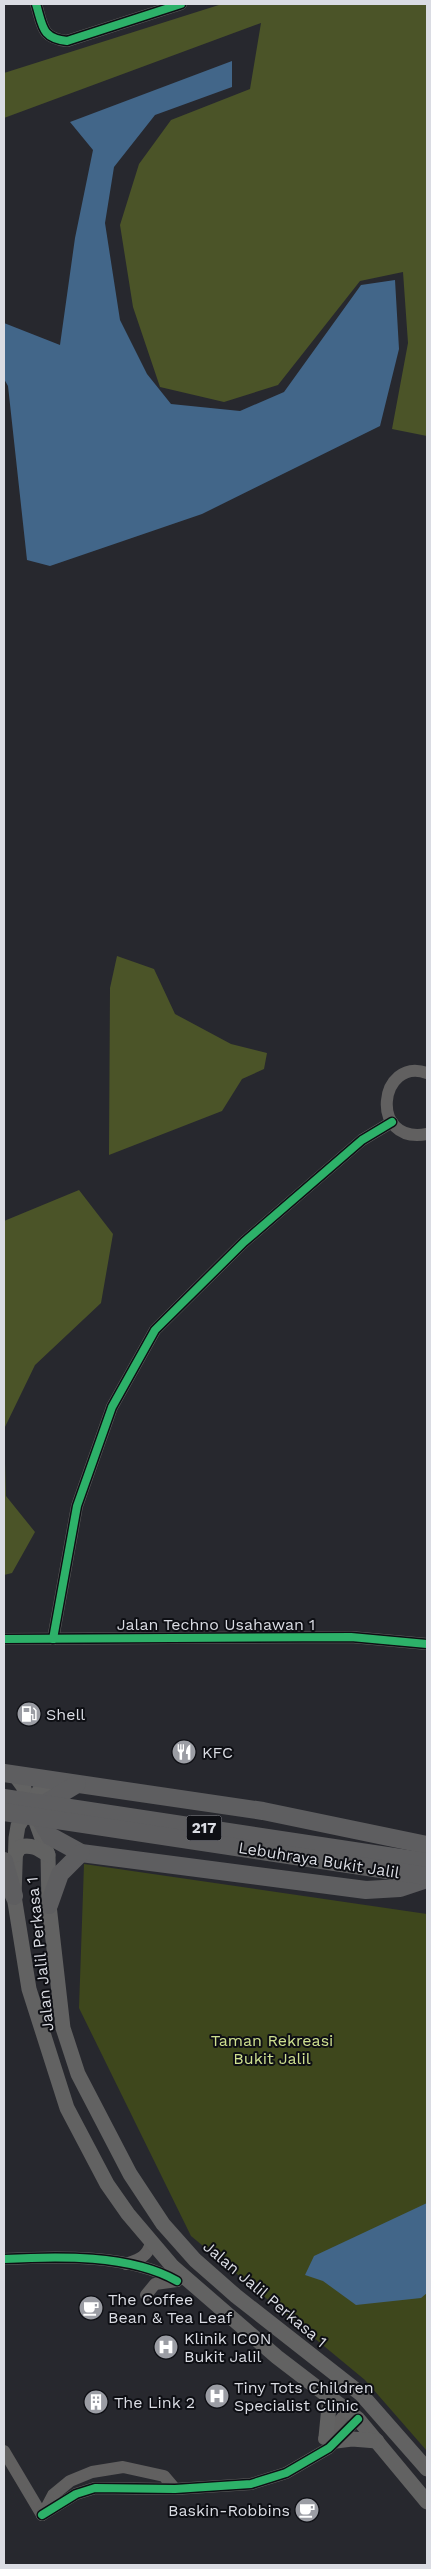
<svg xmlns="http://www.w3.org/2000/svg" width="431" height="2569" font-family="'Work Sans',sans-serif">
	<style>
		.green { fill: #3e471c }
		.forest { fill: #4b5428 }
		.water { fill: #426689 }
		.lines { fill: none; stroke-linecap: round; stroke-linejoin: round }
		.minor { stroke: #616060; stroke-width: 12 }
		.major { stroke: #626262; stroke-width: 15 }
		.highway { stroke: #5e5e60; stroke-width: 18 }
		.cycleway-casing { stroke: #0e0f14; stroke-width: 11 }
		.cycleway { stroke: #2db169; stroke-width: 8 }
		.labels { text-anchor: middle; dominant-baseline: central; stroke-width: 4; stroke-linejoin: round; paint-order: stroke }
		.shield { fill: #0e0f14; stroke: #9d9ea5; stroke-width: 1 }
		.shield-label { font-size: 15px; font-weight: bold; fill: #dadce3 }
		.street-label { font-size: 16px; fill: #dadce3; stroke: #0e0f14 }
		.poi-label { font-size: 16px; fill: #dadce3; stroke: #0e0f14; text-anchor: start }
		.park-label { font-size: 16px; fill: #cfe090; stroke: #0e0f14 }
	</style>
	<rect width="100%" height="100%" fill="#27282e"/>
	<path class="green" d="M84,1864L427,1914V2451L365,2380L191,2236L79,2008Z"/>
	<g class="forest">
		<path d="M222,4H427V436L392,429L408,343L403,272L360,281L278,385L224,402L160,387L133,307L120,225L139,164L171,120L250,89L261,23L4,118V73Z"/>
		<path d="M117,956L154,969L175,1014L231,1044L267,1053L264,1069L242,1079L222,1111L109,1155L110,988Z"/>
		<path d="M79,1190L113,1234L101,1303L35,1365L4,1429L6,1496L35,1532L12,1573L4,1575V1221Z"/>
	</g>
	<g class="water">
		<path d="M232,61V87L155,115L114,167L105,223L120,320L147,374L171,404L240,411L284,392L361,285L395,280L399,349L380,426L202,514L50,566L27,560L8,386L4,379V323L60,345L75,238L93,150L70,122Z"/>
		<path d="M427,2203V2293L421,2298L356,2305L323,2281L305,2275L314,2256Z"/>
	</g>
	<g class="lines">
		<g class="minor">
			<path d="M36,4C43,26 41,38 67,41L181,4"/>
			<path d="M427,1073C379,1056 368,1145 427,1134"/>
			<path d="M4,1639L351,1637L427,1644"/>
			<path d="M53,1639L77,1506L112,1407L155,1330L244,1242L362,1140L392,1122"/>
			<path d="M4,2259C57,2256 130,2254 177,2281"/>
			<path d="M126,2264C140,2259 147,2257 151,2243"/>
			<path d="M146,2295L155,2284L177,2281"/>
			<path d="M324,2439L348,2411"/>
			<path d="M4,2451L42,2515"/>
			<path d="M43,2514L53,2495L70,2481L92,2472L123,2467L164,2476L175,2489"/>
			<path d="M42,2515L76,2494L95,2488L175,2489L251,2484L286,2473L329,2448L358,2419"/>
		</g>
		<g class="major">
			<path d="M15,1775L23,1786L48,1855L49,1905L63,2028L78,2074L130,2174L163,2224L195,2260L236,2296L361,2394L427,2469"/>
			<path d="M57,1782L41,1788L18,1826L16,1838L14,1896L29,1989L67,2108L107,2184L128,2214L173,2267L277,2357L358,2419L427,2502"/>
			<path d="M15,1855L20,1847C32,1844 39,1849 48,1855"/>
			<path d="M326,2437L330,2396"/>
			<path d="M336,2441L352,2439L377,2441"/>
		</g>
		<g class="highway">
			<path d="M4,1773L263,1811L427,1845"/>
			<path d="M77,1784L49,1801L40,1819L50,1836L81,1853L366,1890L400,1888L427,1879"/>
			<path d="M4,1798L427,1862"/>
			<path d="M4,1812L427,1876"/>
			<path d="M4,1861L14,1896"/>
			<path d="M49,1905L60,1874L81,1853"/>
		</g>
		<defs>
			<g id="cycleway">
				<path d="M36,4C43,26 41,38 67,41L181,4"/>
				<path d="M4,1639L351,1637L427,1644"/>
				<path d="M53,1639L77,1506L112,1407L155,1330L244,1242L362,1140L392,1122"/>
				<path d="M4,2259C57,2256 130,2254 177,2281"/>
				<path d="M42,2515L76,2494L95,2488L175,2489L251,2484L286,2473L329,2448L358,2419"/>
			</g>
		</defs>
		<use href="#cycleway" class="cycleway-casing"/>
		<use href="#cycleway" class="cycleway"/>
	</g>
	<defs>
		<symbol id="fuel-disc" viewBox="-11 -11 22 22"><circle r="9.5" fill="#9b9da4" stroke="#0e0f14"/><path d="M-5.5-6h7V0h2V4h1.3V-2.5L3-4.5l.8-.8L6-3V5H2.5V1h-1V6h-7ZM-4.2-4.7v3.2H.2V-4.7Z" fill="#fff"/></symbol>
		<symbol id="restaurant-disc" viewBox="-11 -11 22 22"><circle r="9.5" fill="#9b9da4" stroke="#0e0f14"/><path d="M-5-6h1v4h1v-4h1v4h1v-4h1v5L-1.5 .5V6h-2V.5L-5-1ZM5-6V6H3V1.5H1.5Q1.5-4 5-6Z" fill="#fff"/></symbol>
		<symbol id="cafe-disc" viewBox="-11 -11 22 22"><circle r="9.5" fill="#9b9da4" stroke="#0e0f14"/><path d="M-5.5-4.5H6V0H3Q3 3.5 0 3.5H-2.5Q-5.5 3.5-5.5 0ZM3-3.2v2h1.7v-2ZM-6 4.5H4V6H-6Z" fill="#fff"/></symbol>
		<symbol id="hospital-disc" viewBox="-11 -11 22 22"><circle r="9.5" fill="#9b9da4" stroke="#0e0f14"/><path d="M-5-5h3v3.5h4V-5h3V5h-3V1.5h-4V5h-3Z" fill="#fff"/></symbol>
		<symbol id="building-disc" viewBox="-11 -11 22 22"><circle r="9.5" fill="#9b9da4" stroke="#0e0f14"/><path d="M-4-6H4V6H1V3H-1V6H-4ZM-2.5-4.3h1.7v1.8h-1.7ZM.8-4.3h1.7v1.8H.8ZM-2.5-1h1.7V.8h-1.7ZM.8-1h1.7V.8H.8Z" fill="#fff"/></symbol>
	</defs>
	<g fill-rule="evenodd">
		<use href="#fuel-disc" x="15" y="1700" width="28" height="28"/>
		<use href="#restaurant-disc" x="170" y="1738" width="28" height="28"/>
		<use href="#cafe-disc" x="77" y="2294" width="28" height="28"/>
		<use href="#hospital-disc" x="152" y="2333" width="28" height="28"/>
		<use href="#hospital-disc" x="203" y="2382" width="28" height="28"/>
		<use href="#building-disc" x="82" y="2388" width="28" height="28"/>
		<use href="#cafe-disc" x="293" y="2496" width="28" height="28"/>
	</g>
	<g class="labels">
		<rect class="shield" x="186.5" y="1815.5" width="35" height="25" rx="4"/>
		<g class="shield-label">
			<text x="204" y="1828">217</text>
		</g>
		<g class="street-label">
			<text x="216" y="1624">Jalan Techno Usahawan 1</text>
			<text transform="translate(319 1860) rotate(9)">Lebuhraya Bukit Jalil</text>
			<text transform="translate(40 1954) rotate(-96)">Jalan Jalil Perkasa 1</text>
			<text transform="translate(265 2294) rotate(40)">Jalan Jalil Perkasa 1</text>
		</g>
		<g class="poi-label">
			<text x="46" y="1714">Shell</text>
			<text x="202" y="1752">KFC</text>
			<text x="108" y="2299">The Coffee<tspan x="108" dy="18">Bean &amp; Tea Leaf</tspan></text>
			<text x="184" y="2338">Klinik ICON<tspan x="184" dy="18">Bukit Jalil</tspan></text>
			<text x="234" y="2387">Tiny Tots Children<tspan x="234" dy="18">Specialist Clinic</tspan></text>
			<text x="114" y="2402">The Link 2</text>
			<text x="290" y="2510" text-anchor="end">Baskin-Robbins</text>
		</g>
		<g class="park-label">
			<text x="272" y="2040">Taman Rekreasi<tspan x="272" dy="18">Bukit Jalil</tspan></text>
		</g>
	</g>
	<rect width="431" height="2569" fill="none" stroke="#dadce3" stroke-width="10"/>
</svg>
